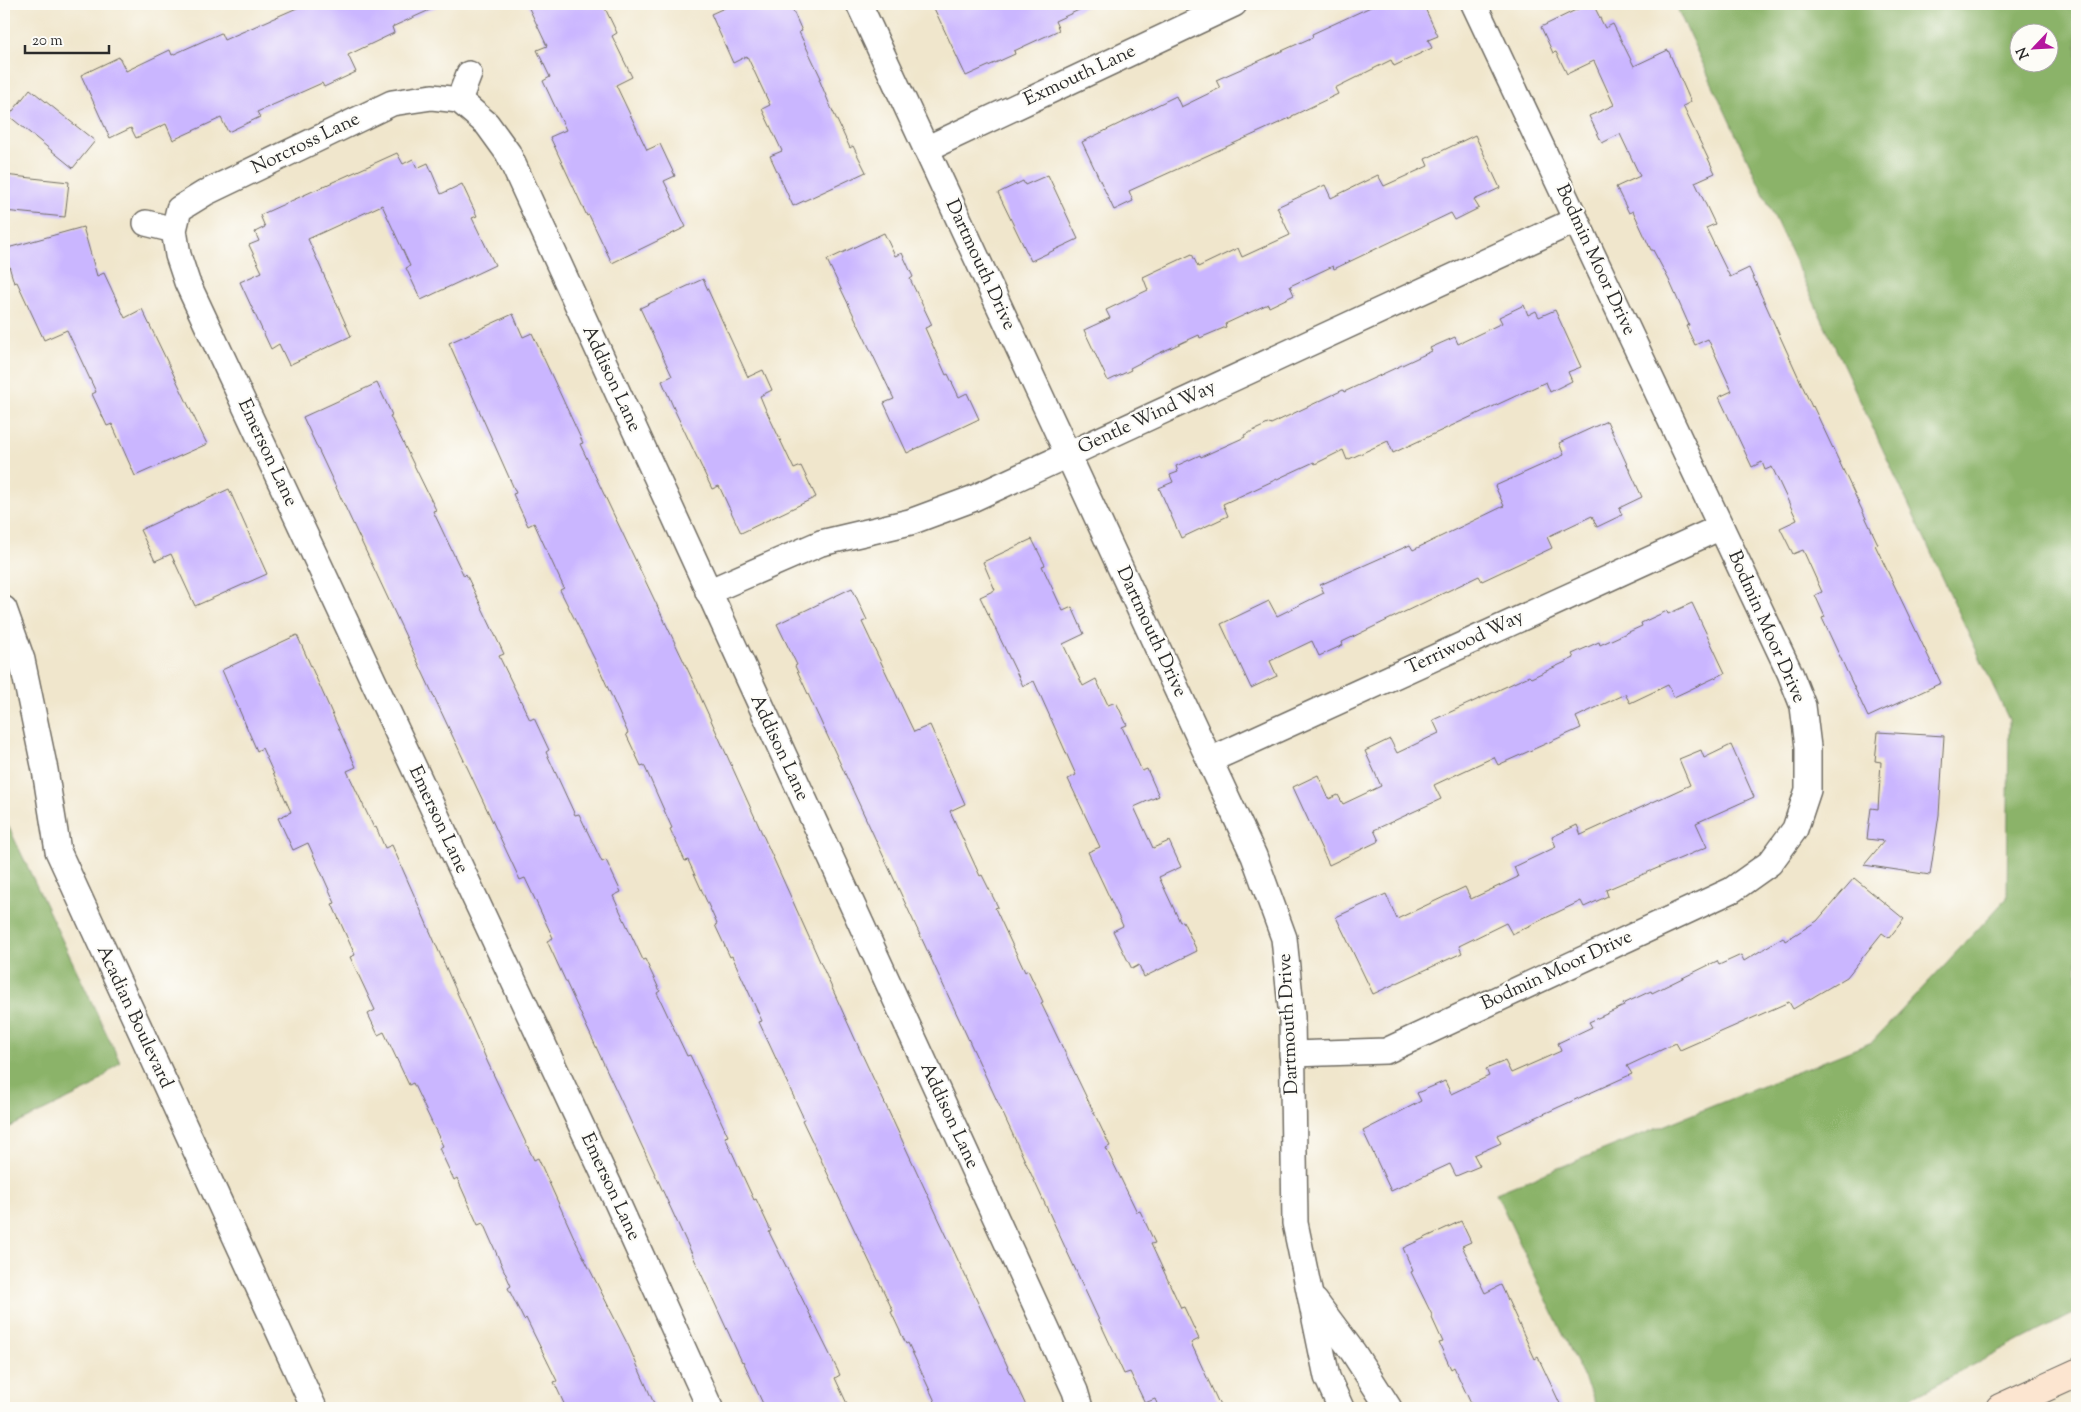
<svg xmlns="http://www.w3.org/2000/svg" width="2081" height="1412" font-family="'Sorts Mill Goudy',serif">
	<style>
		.forest { fill: #8bb369; stroke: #5b6f4a; fill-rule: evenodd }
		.building { fill: #cab6ff }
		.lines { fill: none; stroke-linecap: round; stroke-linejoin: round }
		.street-casing { stroke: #706c63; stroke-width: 28 }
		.secondary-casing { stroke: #706c63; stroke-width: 30 }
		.street { stroke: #fff; stroke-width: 25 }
		.secondary { stroke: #fce5d0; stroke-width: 28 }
		.labels { text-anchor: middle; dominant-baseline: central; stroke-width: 4.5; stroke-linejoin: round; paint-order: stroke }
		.street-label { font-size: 19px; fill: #2b2b2b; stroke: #fdfcf7 }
	</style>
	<rect width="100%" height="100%" fill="#fdfcf7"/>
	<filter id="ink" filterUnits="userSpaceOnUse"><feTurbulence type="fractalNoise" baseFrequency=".02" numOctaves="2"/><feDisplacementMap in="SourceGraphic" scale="10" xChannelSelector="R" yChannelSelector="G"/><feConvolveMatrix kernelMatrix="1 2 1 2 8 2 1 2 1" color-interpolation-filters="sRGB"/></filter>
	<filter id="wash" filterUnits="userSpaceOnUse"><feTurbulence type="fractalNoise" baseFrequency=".0096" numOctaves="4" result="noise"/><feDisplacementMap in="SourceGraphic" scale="20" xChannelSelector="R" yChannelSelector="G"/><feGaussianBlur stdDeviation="1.12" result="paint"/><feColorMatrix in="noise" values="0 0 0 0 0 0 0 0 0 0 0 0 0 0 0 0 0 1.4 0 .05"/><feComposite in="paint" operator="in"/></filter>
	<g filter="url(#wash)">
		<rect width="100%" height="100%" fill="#f0e6cc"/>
		<g class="forest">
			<path d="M1675,4H2077V1311L1891,1408H1598L1496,1193L1872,1042L2007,898L2009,720ZM2018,32H2048V62H2018Z"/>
			<path d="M4,817L120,1062L91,1088L4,1130Z"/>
		</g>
		<g id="blocks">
			<g class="building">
				<path d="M306,4H443L392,27L394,33L348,55L356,72L324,87L322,83L257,112L260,117L228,132L221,118L173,140L166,124L136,138L131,128L110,138L81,75L119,57L126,71L170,50L172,55L221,33L224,40Z"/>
				<path d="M527,4H603L617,33L612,36L632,77L616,85L647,150L660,144L675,176L664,181L686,227L612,263L589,215L587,216L550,137L566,130L543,81L550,77L537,50L547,46Z"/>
				<path d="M733,4H790L802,31L799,32L821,78L819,79L829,103L850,148L853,146L866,172L793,206L770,156L782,151L762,109L770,105L747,56L733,63L711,14Z"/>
				<path d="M932,4H1092L1055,21L1059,30L1014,51L1015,54L966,76Z"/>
				<path d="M1377,4H1423L1438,36L1428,40L1432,48L1394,66L1391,60L1335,88L1338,94L1292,116V117L1129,191L1133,201L1114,210L1082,142L1176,96L1181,107L1220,88L1216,80L1284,50L1313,37L1312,34Z"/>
				<path d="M1588,4H1593L1605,28L1613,24L1634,66L1668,50L1691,102L1683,106L1715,173L1695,182L1715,224L1706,228L1730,277L1749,268L1812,407L1813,406L1878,544L1875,545L1941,683L1868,717L1822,618L1825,617L1815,595L1822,592L1803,550L1793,554L1780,528L1797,520L1772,467L1765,470L1762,462L1752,467L1719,397L1732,391L1708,339L1695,345L1686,326L1689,325L1669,280L1653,250H1651L1633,211L1629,213L1616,187L1640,176L1620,134L1602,143L1589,116L1614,105L1594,61L1567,74L1556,52L1553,53L1541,27Z"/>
				<path d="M30,89L95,141L73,168L9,116Z"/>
				<path d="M1475,135L1500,188L1474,200L1479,208L1455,220L1451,213L1334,269L1333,266L1290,286L1294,295L1269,307L1268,304L1225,324L1226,327L1200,338L1199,335L1155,355L1130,368L1131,370L1108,381L1084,330L1110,318L1106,310L1148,290L1143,277L1192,254L1198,267L1238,248L1242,257L1290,235L1277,207L1325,185L1331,198L1378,175L1384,186L1428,166L1425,159Z"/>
				<path d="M397,153L403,164L413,159L417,168L428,163L441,194L462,184L477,216L472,218L495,265L421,300L406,268L410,266L382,205L308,239L351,336L289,365L279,344L271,349L240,282L262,272L249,245L259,241L255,232L265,227L260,215Z"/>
				<path d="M4,175L69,182L65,217L4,211Z"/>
				<path d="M1048,175L1078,239L1031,261L998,193L1023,181L1025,185Z"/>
				<path d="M83,227L97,276L104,273L125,318L142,309L207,444L135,476L112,424L107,426L92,394L96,392L67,330L44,340L17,282L14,283L4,249Z"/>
				<path d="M884,233L895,256L902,253L913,277L910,279L932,325L925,328L946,375L948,374L959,397L967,393L979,419L907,453L884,403L894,399L827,260Z"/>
				<path d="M703,279L748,377L763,370L772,390L760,396L765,408L794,469L801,466L816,497L741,533L719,486L712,489L675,411L662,381L672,376L640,308Z"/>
				<path d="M1524,305L1528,315L1536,311L1539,317L1555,310L1581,367L1568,372L1572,381L1550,392L1546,382L1393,453L1388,441L1347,460L1343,450L1315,464L1314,462L1223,504L1228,516L1181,538L1159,488L1173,482L1170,475L1178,472L1176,466L1200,455L1201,457L1245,437L1244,435L1270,423L1271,424L1343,390L1344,392L1432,351L1430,348L1455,337L1458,344L1502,323L1499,317Z"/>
				<path d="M513,314L523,337L532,333L583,443L580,444L696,687L860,1050L1027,1408H938L908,1343L906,1344L891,1312L893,1311L802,1120L804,1119L759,1022L762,1021L732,956L730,957L715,925L717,924L688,860L685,861L670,829L672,828L644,765L641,766L626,734L628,733L599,668L560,590L564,588L534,523L528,526L513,494L516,493L449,343Z"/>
				<path d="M377,383L392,415L390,416L436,510L433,511L464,576L466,574L504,654L499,656L530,720L534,718L549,750L546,752L575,815L579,814L602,862L606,860L621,892L613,896L643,960L645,959L660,991L657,993L687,1056L690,1055L728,1136L725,1137L754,1200L756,1199L771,1231L769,1232L840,1375L835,1378L849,1408H765L743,1361L742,1362L547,941L553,938L525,878L520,880L303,417Z"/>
				<path d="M1607,421L1642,497L1619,508L1622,515L1597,527L1592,516L1547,537L1552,548L1482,581L1479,576L1342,642L1343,645L1319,656L1312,641L1270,661L1277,676L1251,688L1221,624L1269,601L1277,616L1324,593L1320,585L1410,545L1413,550L1504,506L1495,486L1564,455L1559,443Z"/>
				<path d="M229,489L267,574L195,606L171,554L155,561L140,530Z"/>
				<path d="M1032,539L1045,565L1042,566L1063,611L1072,607L1084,634L1063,644L1083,686L1096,679L1108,705L1116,702L1127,725L1122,727L1142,771L1147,769L1159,796L1134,807L1153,848L1169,841L1181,867L1159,877L1180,922L1183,921L1197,951L1144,977L1139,965L1132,969L1113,931L1123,926L1088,852L1100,847L1068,779L1076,775L1034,681L1023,686L980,597L995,590L983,562Z"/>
				<path d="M852,588L867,620L862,622L914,732L930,725L965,804L950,811L980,876L982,875L998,907L995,908L1025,972L1028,970L1043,1002L1041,1003L1110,1146L1106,1148L1137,1212L1140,1211L1155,1243L1151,1244L1181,1308L1184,1307L1199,1339L1191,1343L1221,1408H1159L1155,1399L1145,1403L1130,1372L1124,1374L795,666L797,665L777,624Z"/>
				<path d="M1692,603L1725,673L1674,697L1668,685L1630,703L1625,694L1576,717L1581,728L1498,765L1494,757L1434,785L1441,799L1374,830L1379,841L1329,865L1293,787L1318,775L1329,799L1338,795L1343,804L1381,786L1365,751L1390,739L1397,753L1439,733L1433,720L1529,676L1531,678L1574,658L1572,654L1599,642L1600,645L1642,626L1641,623L1667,611L1668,614Z"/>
				<path d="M297,635L356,767L347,771L374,828L376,827L385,848L392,845L488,1063L534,1160L538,1158L576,1242L629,1347L656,1408H566L554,1382L557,1381L526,1318L524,1320L508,1288L511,1286L483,1223L478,1225L457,1178L454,1180L439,1148L443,1146L413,1083L409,1085L384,1032L378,1035L368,1014L375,1010L350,957L355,955L332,904L335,903L308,843L293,850L278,818L291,812L262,748L257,751L222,670Z"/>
				<path d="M1878,732L1944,736L1939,815L1930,875L1864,865L1884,841L1867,839L1871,808L1878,809L1881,762L1875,761Z"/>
				<path d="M1731,745L1754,797L1696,823L1707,847L1606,890L1608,896L1584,907L1581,901L1512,934L1506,923L1459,946L1462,953L1373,994L1336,917L1386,894L1397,919L1465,887L1471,899L1518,877L1514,867L1556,847L1552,837L1577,825L1581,835L1690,785L1679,759L1701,750L1704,758Z"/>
				<path d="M1854,878L1904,919L1889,938L1882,933L1847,977L1793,1009L1789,1002L1680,1050L1676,1043L1627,1066L1632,1074L1497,1135L1501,1143L1474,1155L1480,1166L1456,1176L1450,1164L1391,1191L1363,1131L1421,1101L1417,1093L1445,1081L1451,1094L1489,1076L1486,1069L1505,1061L1511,1073L1561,1051L1558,1043L1592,1027L1589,1022L1624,1006L1623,1004L1651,991L1652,993L1717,961L1719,965L1741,955L1744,961L1783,937L1785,941L1817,921Z"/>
				<path d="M1461,1221L1471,1242L1462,1246L1485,1293L1501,1285L1535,1359L1538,1357L1562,1408H1473L1454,1367L1451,1369L1439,1343L1443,1342L1432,1318L1433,1317L1411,1272L1413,1271L1403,1248Z"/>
			</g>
		</g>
	</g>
	<g filter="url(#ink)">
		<use href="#blocks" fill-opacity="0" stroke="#706c63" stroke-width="1"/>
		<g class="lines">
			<defs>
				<g id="street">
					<path d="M859,4L1254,856L1284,938L1292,1017L1295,1223L1327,1377L1341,1408"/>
					<path d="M459,100L432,97L392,103L205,193L179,209L174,230L178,255L187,282L616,1200L710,1408"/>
					<path d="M459,100L487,124L508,153L1075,1391L1080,1408"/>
					<path d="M459,100L469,74"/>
					<path d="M926,149L1234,4"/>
					<path d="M146,223L174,230"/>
					<path d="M708,592L821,543L910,522L972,499L1576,220"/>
					<path d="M4,609L22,660L45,770L58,851L314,1408"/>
					<path d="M1210,760L1721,527"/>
					<path d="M1292,1054L1386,1051L1732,890L1770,863L1795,829L1808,790V747L1803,706L1790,673L1474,4"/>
					<path d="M1315,1301L1353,1352L1389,1408"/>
				</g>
				<path id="secondary" d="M2000,1408L2077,1373"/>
			</defs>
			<use href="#street" class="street-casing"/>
			<use href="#secondary" class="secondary-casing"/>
			<use href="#street" class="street"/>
			<use href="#secondary" class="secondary"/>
		</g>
	</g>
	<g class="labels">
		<g class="street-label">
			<text transform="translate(1080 76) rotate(-25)">Exmouth Lane</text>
			<text transform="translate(306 144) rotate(-26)">Norcross Lane</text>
			<text transform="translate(1595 260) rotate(65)">Bodmin Moor Drive</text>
			<text transform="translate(980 265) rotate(65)">Dartmouth Drive</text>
			<text transform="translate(611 379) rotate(65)">Addison Lane</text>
			<text transform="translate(1147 418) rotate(-25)">Gentle Wind Way</text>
			<text transform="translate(267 453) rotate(65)">Emerson Lane</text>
			<text transform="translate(1766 627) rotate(66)">Bodmin Moor Drive</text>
			<text transform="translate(1151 632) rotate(65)">Dartmouth Drive</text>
			<text transform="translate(1465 643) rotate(-25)">Terriwood Way</text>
			<text transform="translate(779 748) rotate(65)">Addison Lane</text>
			<text transform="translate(438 820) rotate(65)">Emerson Lane</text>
			<text transform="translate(1557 971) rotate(-25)">Bodmin Moor Drive</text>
			<text transform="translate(134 1017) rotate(65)">Acadian Boulevard</text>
			<text transform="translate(1289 1024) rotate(-93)">Dartmouth Drive</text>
			<text transform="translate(949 1116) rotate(65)">Addison Lane</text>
			<text transform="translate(610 1187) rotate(65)">Emerson Lane</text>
		</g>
	</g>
	<rect width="2081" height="1412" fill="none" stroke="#fdfcf7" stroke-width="20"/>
	<g transform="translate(2034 48) rotate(245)"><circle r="24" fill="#fdfcf7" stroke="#a9a8a5"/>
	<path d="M0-4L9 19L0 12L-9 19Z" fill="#b5179e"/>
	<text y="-8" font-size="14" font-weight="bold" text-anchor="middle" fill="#2b2b2b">N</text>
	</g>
	<path d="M25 45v8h84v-8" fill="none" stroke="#2b2b2b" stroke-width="2.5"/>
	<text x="32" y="45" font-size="15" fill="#2b2b2b" stroke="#fdfcf7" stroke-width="4" paint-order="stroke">20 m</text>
</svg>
